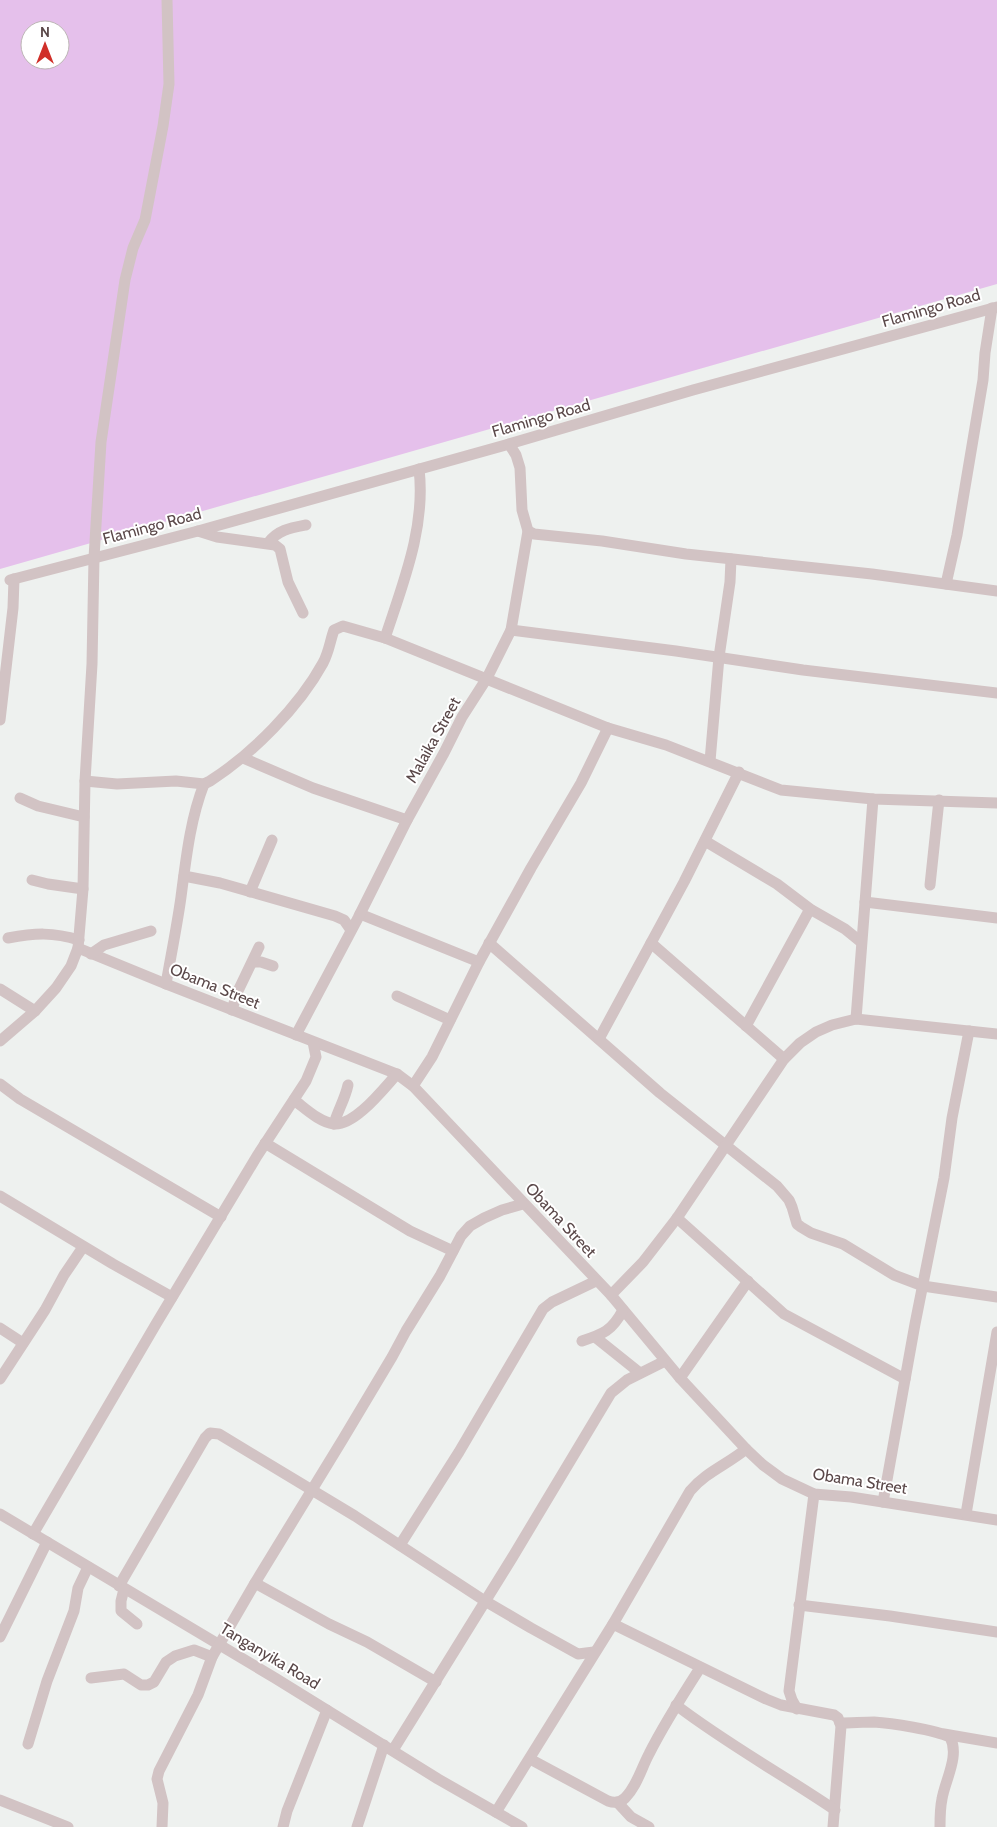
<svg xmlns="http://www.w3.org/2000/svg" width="997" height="1827" font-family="Cabin,sans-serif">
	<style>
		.green { fill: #e5c0eb; fill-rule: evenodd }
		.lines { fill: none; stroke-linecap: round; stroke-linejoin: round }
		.minor { stroke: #d2c3c4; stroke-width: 11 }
		.labels { text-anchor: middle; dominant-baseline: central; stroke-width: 4; stroke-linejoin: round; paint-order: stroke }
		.street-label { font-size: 16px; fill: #5a4849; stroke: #fff }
	</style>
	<rect width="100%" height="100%" fill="#eef1ef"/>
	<path class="green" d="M0,0H997V284L0,569ZM30,30H60V60H30Z"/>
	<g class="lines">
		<g class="minor">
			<path d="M198,531L217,537L275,545L280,549L288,582L303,613"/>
			<path d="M528,531L534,534L602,541L686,554L872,574L997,591"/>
			<path d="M268,543C278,530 290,528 306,525"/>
			<path d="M10,580L198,531L509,444L693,390L997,307"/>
			<path d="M946,584L957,535L983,380L985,353L992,308"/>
			<path d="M511,630L676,651L803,670L997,693"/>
			<path d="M385,638C403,583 426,527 419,469"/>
			<path d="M0,720L13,608L14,579"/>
			<path d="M243,758L313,788L407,820"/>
			<path d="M710,761L719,657L730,582L731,559"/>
			<path d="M85,781L117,784L176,781L204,784L210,781C252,754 299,707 323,663C329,652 330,641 334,630L343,626L385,638L608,728L666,745L781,790L873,799L997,803"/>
			<path d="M20,798L38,806L84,817"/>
			<path d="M705,841L777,884L810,909L845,929L861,942"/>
			<path d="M184,876L220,883L335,916L344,920L351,930"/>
			<path d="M32,880L48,884L83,889"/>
			<path d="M930,885L939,800"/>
			<path d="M250,892L272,840"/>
			<path d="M865,902L997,918"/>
			<path d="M360,914L479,962"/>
			<path d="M8,938C35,933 53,932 79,940"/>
			<path d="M489,943L660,1093L777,1186L789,1200L792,1207L797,1224L801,1227L811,1233L843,1244L894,1275L923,1286L997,1297"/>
			<path d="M651,943L784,1059"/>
			<path d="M78,948L166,984L397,1074L413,1086L611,1295L680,1378L746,1449L763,1465L782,1479L814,1494L851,1497L997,1520"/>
			<path d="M91,954L104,945L151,931"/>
			<path d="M253,962H261L273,966"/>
			<path d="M166,984C171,955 177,926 181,897C186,859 190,820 204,784"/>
			<path d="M0,989L35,1011"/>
			<path d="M397,996L450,1020"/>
			<path d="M232,1010L237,993L259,947"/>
			<path d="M856,1019L873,799"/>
			<path d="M746,1026L810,909"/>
			<path d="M296,1035L358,918L407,820L444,753L462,717L487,678L511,630L528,531L522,510L520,468L516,455L509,444"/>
			<path d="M599,1039L684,882L739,772"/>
			<path d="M0,1041L35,1011L56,988L71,966L78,948L83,889L85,781L92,664L94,558L101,442L125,280L133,248L145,220L163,126L169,84L167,0"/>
			<path d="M0,1084L20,1099L221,1217"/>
			<path d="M413,1086L432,1057L479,962L531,868L581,783L608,728"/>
			<path d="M294,1100C305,1108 319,1122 334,1124C355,1126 384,1088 397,1074"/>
			<path d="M334,1124C338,1110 345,1099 348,1085"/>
			<path d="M265,1143L410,1231L453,1251"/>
			<path d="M0,1196L113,1264L172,1297"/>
			<path d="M677,1218L784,1314L905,1379"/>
			<path d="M611,1295L643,1262L677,1218L784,1059L800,1043L816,1032L832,1025L856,1019L997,1034"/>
			<path d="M0,1328L23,1343"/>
			<path d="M595,1337L640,1373"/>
			<path d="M582,1341C603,1334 612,1331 623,1310"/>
			<path d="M680,1378L748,1281"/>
			<path d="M0,1379L45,1310L64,1275L83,1247"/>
			<path d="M883,1502L915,1324L944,1178L952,1118L969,1031"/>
			<path d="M0,1514L275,1678L438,1779L522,1827"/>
			<path d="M966,1514L997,1332"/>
			<path d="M33,1534L156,1324L257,1156L306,1081L316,1057L313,1042"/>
			<path d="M400,1545L459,1452L543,1309L552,1302L596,1281"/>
			<path d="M255,1583L329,1624L367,1642L436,1682"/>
			<path d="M119,1586L205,1438L210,1433L219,1434L355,1516L485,1601L531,1628L578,1654L594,1652"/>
			<path d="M124,1589L121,1601V1611L137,1624"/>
			<path d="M799,1605L890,1616L997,1632"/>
			<path d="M613,1624L766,1699L781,1705L834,1715L838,1718L841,1726L833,1827"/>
			<path d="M0,1637L47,1542"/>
			<path d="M91,1678L124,1674L141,1685H148L154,1682L166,1662L175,1656L194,1650L212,1657"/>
			<path d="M676,1705C727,1744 782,1774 835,1810"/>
			<path d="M797,1709L792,1700L789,1691L814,1494"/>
			<path d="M840,1723C851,1723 863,1722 874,1722C892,1723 935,1730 950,1737C960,1756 945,1780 942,1799C940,1808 940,1818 940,1827"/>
			<path d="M944,1734L997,1743"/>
			<path d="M28,1744L47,1681L74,1611L78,1588L88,1567"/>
			<path d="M393,1750L512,1558L611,1393L627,1380L665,1361"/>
			<path d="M530,1759L608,1801C614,1803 620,1803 625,1798C637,1786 641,1769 649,1754C664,1724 682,1696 700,1668"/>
			<path d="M0,1800L68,1827"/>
			<path d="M618,1803L631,1817L649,1827"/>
			<path d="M496,1812L613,1624L690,1491C706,1472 728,1464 746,1449"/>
			<path d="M162,1827L163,1803L157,1779L159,1771L198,1695L212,1657L255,1583L343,1439L392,1357L406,1331L440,1276L461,1236L470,1226L484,1218L502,1210L523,1204"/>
			<path d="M283,1827L287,1811L327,1710"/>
			<path d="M357,1827L384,1745"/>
		</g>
	</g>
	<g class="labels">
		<g class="street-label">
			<text transform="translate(931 308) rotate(-16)">Flamingo Road</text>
			<text transform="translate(541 418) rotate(-16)">Flamingo Road</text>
			<text transform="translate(152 526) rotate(-15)">Flamingo Road</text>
			<text transform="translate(433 740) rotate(-61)">Malaika Street</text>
			<text transform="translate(215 986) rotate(22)">Obama Street</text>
			<text transform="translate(561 1220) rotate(47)">Obama Street</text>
			<text transform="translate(860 1481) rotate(9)">Obama Street</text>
			<text transform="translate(270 1656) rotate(31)">Tanganyika Road</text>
		</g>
	</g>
	<g transform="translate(45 45)"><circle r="24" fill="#ffffff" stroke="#bdb6b6"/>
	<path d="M0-4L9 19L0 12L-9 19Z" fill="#d02f29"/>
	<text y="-8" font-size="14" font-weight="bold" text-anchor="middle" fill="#5a4849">N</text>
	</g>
</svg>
